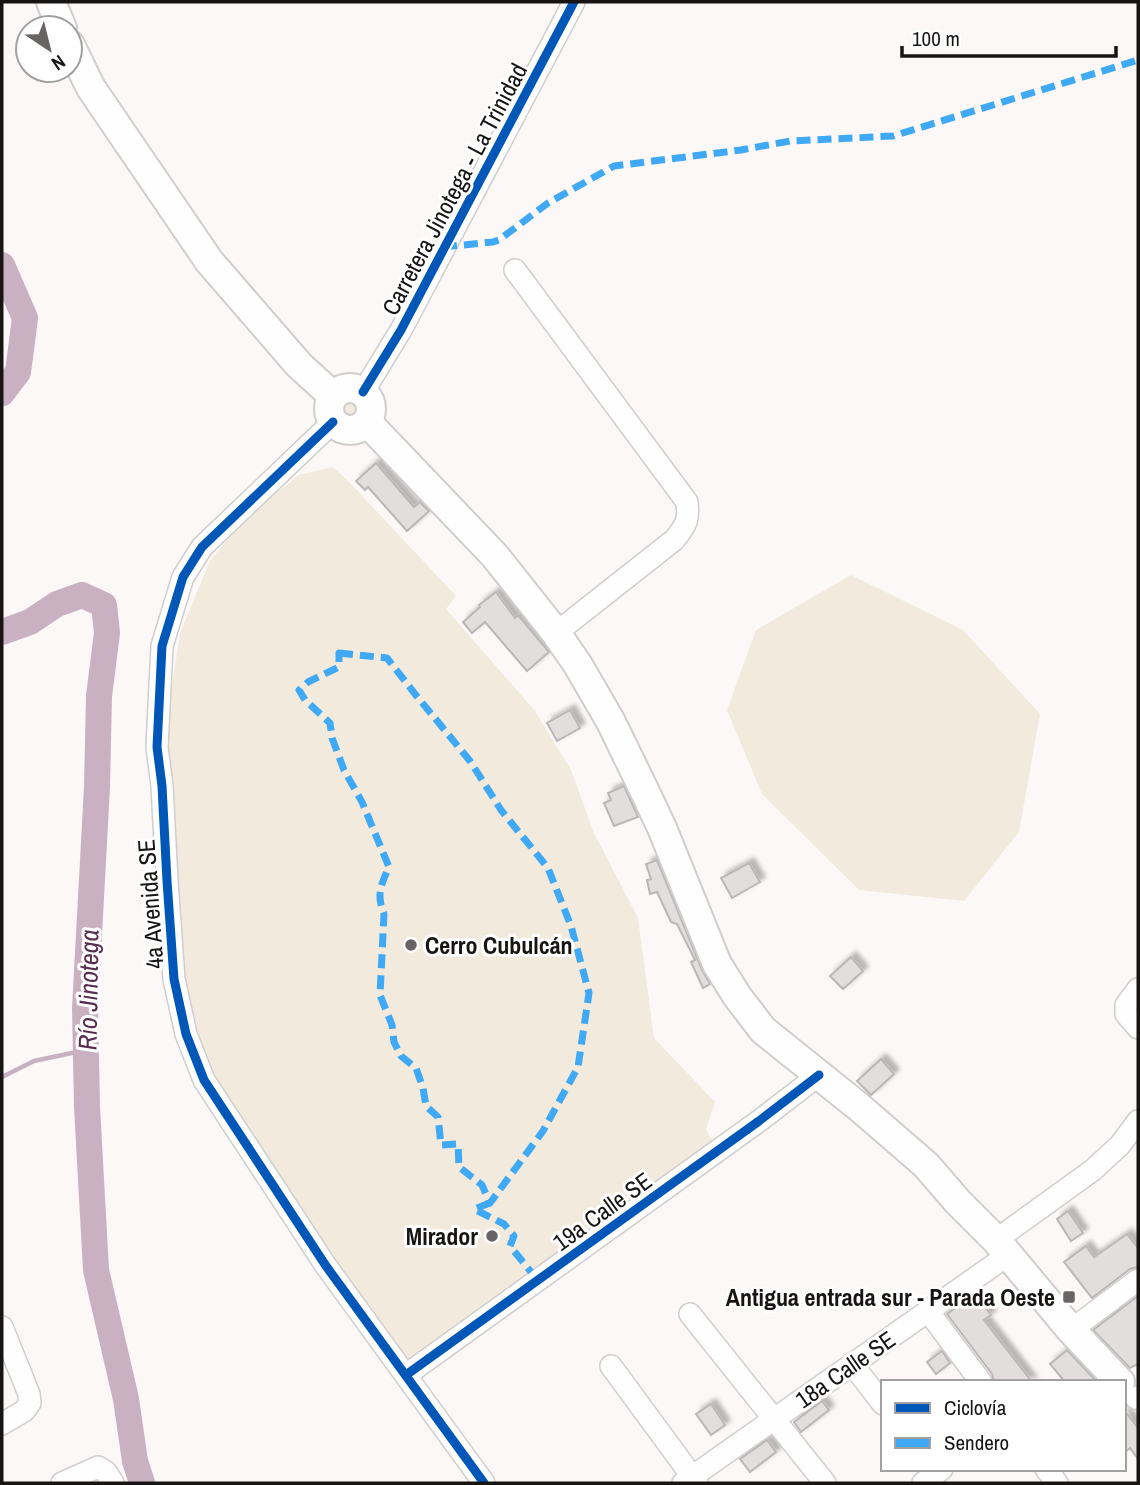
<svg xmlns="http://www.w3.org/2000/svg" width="1140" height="1485" font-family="'Archivo Narrow',sans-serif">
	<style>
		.green { fill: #f2eadc }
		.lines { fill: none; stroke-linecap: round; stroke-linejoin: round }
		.stream { stroke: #cab1c2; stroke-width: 4.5 }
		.river { stroke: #cab1c2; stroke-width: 26 }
		.building { fill: #e1dedd; stroke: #bab7b6; stroke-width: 2; filter: url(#shadow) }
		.minor-casing { stroke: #d0cdcd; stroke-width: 24 }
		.major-casing { stroke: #d0cdcd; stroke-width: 32 }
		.minor { stroke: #fffefe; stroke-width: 21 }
		.major { stroke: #fffefe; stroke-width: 28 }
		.quiet { stroke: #3fa9f5; stroke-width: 7; stroke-dasharray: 14 7; stroke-linecap: butt }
		.cycleway-casing { stroke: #fff; stroke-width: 13 }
		.cycleway { stroke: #0057b8; stroke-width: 9 }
		.poi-dot { fill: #676463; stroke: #fff; stroke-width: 2.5 }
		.labels { text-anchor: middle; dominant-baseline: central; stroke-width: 6; stroke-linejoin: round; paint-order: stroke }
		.street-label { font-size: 24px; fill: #171514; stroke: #fff }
		.poi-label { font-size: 24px; font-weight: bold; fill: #171514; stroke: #fff; text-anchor: end }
		.water-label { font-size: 26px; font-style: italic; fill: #592d4f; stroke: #fff }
	</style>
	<defs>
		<filter id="shadow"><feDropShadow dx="5" dy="-5" stdDeviation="2" flood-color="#0004"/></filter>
	</defs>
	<rect width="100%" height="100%" fill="#fcf8f7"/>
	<g class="green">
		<path d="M351,390C361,392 368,400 369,410L357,427C341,430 331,421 331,405L341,393Z"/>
		<path d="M333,467L353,486L456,596L446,609L535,711L571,770L594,833L638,918L654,1038L715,1102L706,1129L716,1148L404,1371L328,1265L188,1034L168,874L167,720L180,633L210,561L245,518L299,475Z"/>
		<path d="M851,575L963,630L1040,714L1019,832L964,901L859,890L762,794L727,710L756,630Z"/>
	</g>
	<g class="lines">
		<path class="stream" d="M2,1077L34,1061L86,1050"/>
		<g class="river">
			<path d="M2,265L25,318L18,372L2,393"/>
			<path d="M2,632L30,622L57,604L82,595L104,605L107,633L99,696L97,787L85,1008L87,1107L96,1270L126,1399L135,1461L142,1483"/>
		</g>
	</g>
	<g class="building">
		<path d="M376,463L414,507L420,502L429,511L407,531L368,487L365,490L356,481Z"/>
		<path d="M496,592L515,618L518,615L549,652L527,671L485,622L472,633L463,622L480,607L479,605Z"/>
		<path d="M570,710L580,728L557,741L547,723Z"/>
		<path d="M624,786L638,817L614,826L604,803L611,800L608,793Z"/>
		<path d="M657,860L702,970L710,984L703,988L691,962L695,960L677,924L671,922L657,892L650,894L647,880L651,879L646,864Z"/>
		<path d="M749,863L760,882L732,898L721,878Z"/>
		<path d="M851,957L863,971L843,989L830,976Z"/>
		<path d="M881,1059L894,1074L871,1095L857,1081Z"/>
		<path d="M1068,1211L1083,1233L1071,1241L1057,1219Z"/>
		<path d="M1127,1234L1138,1248V1267L1130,1269L1092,1298L1064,1262L1086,1246L1094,1257Z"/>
		<path d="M975,1294L991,1315L984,1320L1032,1382H994L992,1374L947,1314Z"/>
		<path d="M1138,1296V1364L1130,1368L1093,1330Z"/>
		<path d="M1067,1350L1097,1382H1065L1050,1364Z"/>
		<path d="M942,1351L950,1363L936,1374L927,1362Z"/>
		<path d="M822,1401L829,1410L801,1432L794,1422Z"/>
		<path d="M711,1404L725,1425L711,1435L696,1414Z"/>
		<path d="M1124,1410L1138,1428V1459L1130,1448L1124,1453Z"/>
		<path d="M767,1440L776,1452L750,1472L740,1459Z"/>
	</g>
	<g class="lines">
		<defs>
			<g id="minor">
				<path d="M515,270L687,502C689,520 686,526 674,540L556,633"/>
				<path d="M363,392L401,330L574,2"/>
				<path d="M333,422L202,547L183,577L162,646L157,747L162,786L167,881L174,979L186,1034L204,1080L326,1266L484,1483"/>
				<path d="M1138,989L1126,1005V1014L1138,1028"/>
				<path d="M996,1240L1093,1170L1120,1145L1138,1121"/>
				<path d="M928,1311L981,1382"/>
				<path d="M690,1314L825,1483"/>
				<path d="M2,1327L29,1394L30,1403L24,1411L2,1424"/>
				<path d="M1071,1330L1138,1280"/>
				<path d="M852,1364L883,1404"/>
				<path d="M611,1366L697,1483"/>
				<path d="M406,1375L759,1121L819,1075"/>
				<path d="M1136,1398L1138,1397"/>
				<path d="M1046,1469L1057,1483"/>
				<path d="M62,1483L98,1467L106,1472L113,1483"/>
				<path d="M683,1483L1008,1255"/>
				<path d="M923,1483L942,1469"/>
			</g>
			<g id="major">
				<path d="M51,2L62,28"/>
				<path d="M70,45L91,88L209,261L299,365L333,396"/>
				<circle cx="350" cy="409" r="21"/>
				<path d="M367,422L495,556L556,633L578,665L611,722L646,794L662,828L717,964L737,996L763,1030L859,1107L926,1165L958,1202L996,1240L1071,1330L1120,1382"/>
			</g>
		</defs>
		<use href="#minor" class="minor-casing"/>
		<use href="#major" class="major-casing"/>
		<use href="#minor" class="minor"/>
		<use href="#major" class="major"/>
		<g class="quiet">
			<path d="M443,247L493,242L499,240L548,203L614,166L741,150L790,141L893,136L1138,60"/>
			<path d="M339,653L387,658L415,694L470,761L501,810L548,868L571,926L589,993L578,1067L543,1131L490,1203L482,1185L459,1167L458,1144L441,1145L438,1117L426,1106L423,1088L416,1068L401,1056L394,1042L392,1025L380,995L384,914C376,894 381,885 389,867L362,802L344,770L332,738L330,723L305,700L299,690L308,682L339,667Z"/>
			<path d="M490,1203L474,1209L504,1224L514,1236L510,1246L531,1272"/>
		</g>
		<defs>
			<g id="cycleway">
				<path d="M363,392L401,330L574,2"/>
				<path d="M333,422L202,547L183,577L162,646L157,747L162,786L167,881L174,979L186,1034L204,1080L326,1266L484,1483"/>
				<path d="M406,1375L759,1121L819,1075"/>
			</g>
		</defs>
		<use href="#cycleway" class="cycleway-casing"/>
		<use href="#cycleway" class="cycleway"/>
	</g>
	<g class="poi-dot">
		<circle cx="411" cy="945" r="7"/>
		<circle cx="492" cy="1236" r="7"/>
		<rect x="1062" y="1290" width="14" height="14" rx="3.5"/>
	</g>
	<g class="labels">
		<g class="street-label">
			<text transform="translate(454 189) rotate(-62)">Carretera Jinotega - La Trinidad</text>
			<text transform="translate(150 904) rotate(-94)">4a Avenida SE</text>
			<text transform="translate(602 1211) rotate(-36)">19a Calle SE</text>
			<text transform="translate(845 1369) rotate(-35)">18a Calle SE</text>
		</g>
		<g class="poi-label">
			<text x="425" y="945" text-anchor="start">Cerro Cubulcán</text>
			<text x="478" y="1236">Mirador</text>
			<text x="1055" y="1297">Antigua entrada sur - Parada Oeste</text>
		</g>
		<g class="water-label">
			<text transform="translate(88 990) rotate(-89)">Río Jinotega</text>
		</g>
	</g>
	<rect width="1140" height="1485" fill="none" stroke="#171514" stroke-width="7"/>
	<rect x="881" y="1380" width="245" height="91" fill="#ffffff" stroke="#a2a1a1" stroke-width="2"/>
	<rect x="895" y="1403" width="35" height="10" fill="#0057b8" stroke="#a2a1a1" stroke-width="2"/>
	<text x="944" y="1415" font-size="21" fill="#171514">Ciclovía</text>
	<rect x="895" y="1438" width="35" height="10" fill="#3fa9f5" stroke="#a2a1a1" stroke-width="2"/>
	<text x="944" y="1450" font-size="21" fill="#171514">Sendero</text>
	<g transform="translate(49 49) rotate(145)"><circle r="33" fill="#ffffff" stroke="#a2a1a1" stroke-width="2"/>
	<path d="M0-5L12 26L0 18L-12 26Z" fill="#676463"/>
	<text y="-10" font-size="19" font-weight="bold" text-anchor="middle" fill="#171514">N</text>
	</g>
	<path d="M902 46v10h214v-10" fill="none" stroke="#171514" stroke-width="3.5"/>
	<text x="912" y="46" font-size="21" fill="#171514" stroke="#ffffff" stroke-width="5" paint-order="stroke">100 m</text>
</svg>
